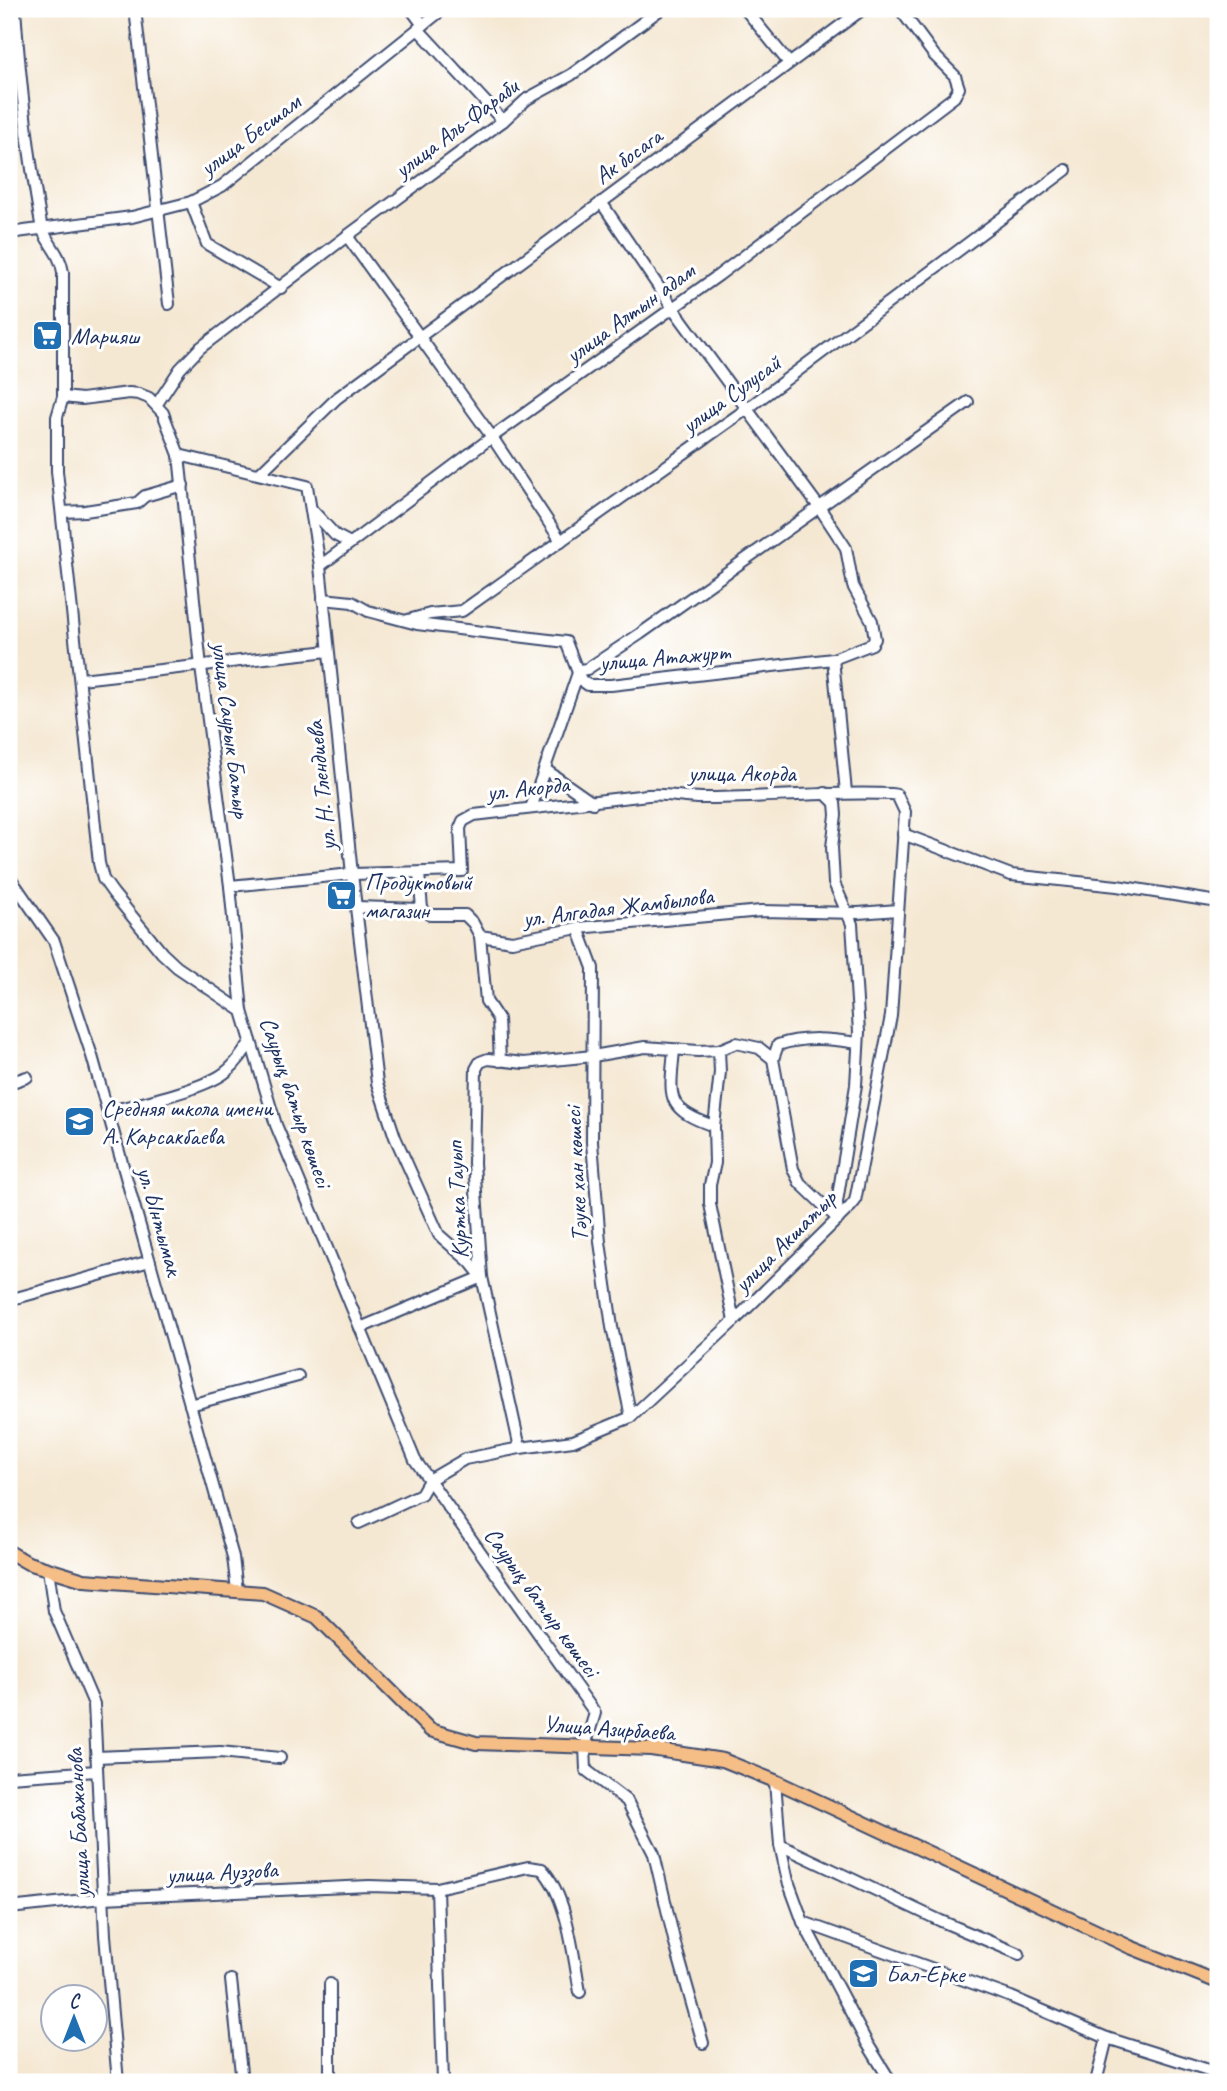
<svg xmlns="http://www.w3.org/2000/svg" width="1227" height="2091" font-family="Caveat,sans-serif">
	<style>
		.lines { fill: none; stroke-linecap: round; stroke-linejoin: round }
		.minor-casing { stroke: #3c4b70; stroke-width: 14 }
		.major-casing { stroke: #3c4b70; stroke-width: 16 }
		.minor { stroke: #fff; stroke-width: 10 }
		.major { stroke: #f6be87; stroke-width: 12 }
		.labels { text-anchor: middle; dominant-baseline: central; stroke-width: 6; stroke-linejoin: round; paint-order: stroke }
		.street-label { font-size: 24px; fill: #1b2f5e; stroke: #fff }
		.poi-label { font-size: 24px; fill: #1b2f5e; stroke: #fff; text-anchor: start }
	</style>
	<rect width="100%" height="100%" fill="#fff"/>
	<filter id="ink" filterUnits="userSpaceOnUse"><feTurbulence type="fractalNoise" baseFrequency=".0143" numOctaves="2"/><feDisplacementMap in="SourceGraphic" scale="14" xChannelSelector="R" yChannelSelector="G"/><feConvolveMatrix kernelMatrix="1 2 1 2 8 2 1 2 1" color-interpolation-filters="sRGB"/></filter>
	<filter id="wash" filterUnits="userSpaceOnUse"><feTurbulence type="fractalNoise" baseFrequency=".00686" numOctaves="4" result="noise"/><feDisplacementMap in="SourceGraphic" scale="28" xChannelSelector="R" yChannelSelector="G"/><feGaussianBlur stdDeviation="1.57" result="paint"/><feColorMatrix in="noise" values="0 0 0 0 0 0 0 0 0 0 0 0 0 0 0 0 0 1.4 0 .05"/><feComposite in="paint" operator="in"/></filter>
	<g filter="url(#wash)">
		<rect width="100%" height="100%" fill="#f5e8d3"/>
	</g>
	<g filter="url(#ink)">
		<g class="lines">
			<defs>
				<g id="minor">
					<path d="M15,9C20,80 28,153 41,224C44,241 60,251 63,272V397L57,417V471L99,863L103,879L113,893L162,953L177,967L242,1011L276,1125L415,1460L595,1713L585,1746L586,1770L627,1801L654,1854L675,1944L703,2043"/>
					<path d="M135,9L169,304"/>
					<path d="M411,9L423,25"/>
					<path d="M745,9L789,63"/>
					<path d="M418,29L503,121"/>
					<path d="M191,202L207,244L281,288"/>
					<path d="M9,233L132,217L191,202L222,186L443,9"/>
					<path d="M347,236L492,437L561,541"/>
					<path d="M63,397L82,399L129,393L139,394L149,398L163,413L179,455L307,486L320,566L352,874L377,1083L395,1137L439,1235L470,1262L482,1277L360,1328"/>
					<path d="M157,404L180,369L200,348L347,236L503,121L527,99L571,75L661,9"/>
					<path d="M179,455L201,667L230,886L242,1011"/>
					<path d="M259,474L337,398L863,9"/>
					<path d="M312,510L335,535L350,543"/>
					<path d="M62,512L85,511L137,503L145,496L183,485"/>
					<path d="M320,566L492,437L719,275L954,97L959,88L955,76L934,55L900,9"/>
					<path d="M323,599L352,602L368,611L417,624L566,642L581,680L588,685H611L833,659L872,644L875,639L872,621L853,586L846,548L819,507L673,308L601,202"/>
					<path d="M408,620L430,614L462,611L748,408L1066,170"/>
					<path d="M833,659L846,792"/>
					<path d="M81,679L328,651"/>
					<path d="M546,770L593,803"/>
					<path d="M825,793L835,803L836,815L832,847L834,883L852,924L859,1032L856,1085L837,1202L838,1219"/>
					<path d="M531,808L579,670L587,669L640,634L968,402"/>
					<path d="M903,834L1011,875L1117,886L1218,902"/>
					<path d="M419,873L422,909"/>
					<path d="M9,876L54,941L92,1056L233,1557L237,1591"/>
					<path d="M230,886L352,874L462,871L460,828L463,821L474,815L648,795C667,793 683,798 702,798C765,798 829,791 892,794L897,795L905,812L891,1016L855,1201L850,1207L734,1321L631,1417L573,1441L520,1448L465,1459L429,1480L421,1494L359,1523"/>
					<path d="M356,907L422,909L430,915H465L473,923L480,936L512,941L578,928L761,911L858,913L898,910"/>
					<path d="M578,928L593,968L592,1142L600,1242L612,1327L631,1417"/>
					<path d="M480,936L486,1001L498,1019L500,1061"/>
					<path d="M674,1050C670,1097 664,1109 714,1126"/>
					<path d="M719,1050L720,1072L714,1126L715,1163L710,1185V1204L734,1321"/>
					<path d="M773,1059L778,1045C805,1036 831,1039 858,1043"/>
					<path d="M9,1083L27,1077"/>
					<path d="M108,1112C136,1104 207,1089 227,1071C237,1063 244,1052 251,1041"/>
					<path d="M9,1300L150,1261"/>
					<path d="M190,1405L298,1376"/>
					<path d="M520,1448L482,1277L474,1163L476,1069L480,1062L488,1059L524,1063L593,1056L645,1047L698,1051L719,1050L736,1043L759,1048L773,1059L793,1169L800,1183L838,1219"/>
					<path d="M48,1569L54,1611L94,1704L105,1935L118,2082"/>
					<path d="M96,1757L220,1752L280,1758"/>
					<path d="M9,1777L97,1771"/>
					<path d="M775,1781L780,1845L941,1921L1019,1954"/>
					<path d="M780,1845L788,1881L803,1922L867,2043L891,2082"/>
					<path d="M437,1888L443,2082"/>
					<path d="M9,1908L103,1898L369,1886L437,1888L528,1867L542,1869C568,1898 573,1954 580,1992"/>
					<path d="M803,1922L1011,1997L1107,2038L1218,2073"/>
					<path d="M231,1980L242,2082"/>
					<path d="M1218,2055V2068"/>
					<path d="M330,2082V1984"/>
					<path d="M1096,2082L1107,2038"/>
				</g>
				<path id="major" d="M9,1552L28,1563L84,1580L263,1593L317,1617L430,1730L476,1743L651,1749L723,1760L775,1781L1130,1947L1218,1982"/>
			</defs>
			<use href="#minor" class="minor-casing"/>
			<use href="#major" class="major-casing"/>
			<use href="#minor" class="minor"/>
			<use href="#major" class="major"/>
		</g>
	</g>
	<defs>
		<symbol id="supermarket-square" viewBox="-11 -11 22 22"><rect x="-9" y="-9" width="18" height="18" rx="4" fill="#1f6fb2" stroke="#fff"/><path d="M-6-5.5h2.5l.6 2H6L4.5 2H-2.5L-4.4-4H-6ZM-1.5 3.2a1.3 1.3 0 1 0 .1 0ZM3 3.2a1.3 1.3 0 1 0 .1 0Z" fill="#fff"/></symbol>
		<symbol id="school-square" viewBox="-11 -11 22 22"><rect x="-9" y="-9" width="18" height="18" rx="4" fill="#1f6fb2" stroke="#fff"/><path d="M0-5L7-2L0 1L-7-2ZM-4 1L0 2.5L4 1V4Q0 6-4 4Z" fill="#fff"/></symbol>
	</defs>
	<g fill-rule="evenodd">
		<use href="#supermarket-square" x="30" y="318" width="35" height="35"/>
		<use href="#supermarket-square" x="324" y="878" width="35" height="35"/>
		<use href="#school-square" x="62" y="1104" width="35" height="35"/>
		<use href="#school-square" x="846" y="1956" width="35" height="35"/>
	</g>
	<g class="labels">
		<g class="street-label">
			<text transform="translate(456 128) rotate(-37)">улица Аль-Фараби</text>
			<text transform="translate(250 135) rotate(-37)">улица Бесшам</text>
			<text transform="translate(628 156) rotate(-36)">Ак босага</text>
			<text transform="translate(630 313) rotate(-36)">улица Алтын адам</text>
			<text transform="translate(731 394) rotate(-36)">улица Сулусай</text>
			<text transform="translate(665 657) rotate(-5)">улица Атажурт</text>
			<text transform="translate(231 730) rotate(83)">улица Саурык Батыр</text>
			<text x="742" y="773">улица Акорда</text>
			<text transform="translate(321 786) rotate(-96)">ул. Н. Тлендиева</text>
			<text transform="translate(528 788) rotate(-6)">ул. Акорда</text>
			<text transform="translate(618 907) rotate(-7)">ул. Алгадая Жамбылова</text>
			<text transform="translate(296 1102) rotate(71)">Саурық батыр көшесі</text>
			<text transform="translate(576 1174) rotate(-93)">Тәуке хан көшесі</text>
			<text transform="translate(457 1200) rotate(-93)">Куртка Тауып</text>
			<text transform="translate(160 1221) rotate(74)">ул. Ынтымак</text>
			<text transform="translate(785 1241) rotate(-45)">улица Акшатыр</text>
			<text transform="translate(542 1602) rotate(54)">Саурық батыр көшесі</text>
			<text transform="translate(609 1728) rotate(4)">Улица Азирбаева</text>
			<text transform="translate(78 1823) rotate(-93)">улица Бабажанова</text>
			<text transform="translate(222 1872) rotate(-3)">улица Ауэзова</text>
		</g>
		<g class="poi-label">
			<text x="71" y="336">Марияш</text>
			<text x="365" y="882">Продуктовый<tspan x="365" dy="28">магазин</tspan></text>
			<text x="102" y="1108">Средняя школа имени<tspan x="102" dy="28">А. Карсакбаева</tspan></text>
			<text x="886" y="1974">Бал-Ерке</text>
		</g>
	</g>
	<rect width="1227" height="2091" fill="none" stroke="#fff" stroke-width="35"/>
	<g transform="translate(74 2018)"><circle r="33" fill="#ffffff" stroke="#a4acbf" stroke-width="2"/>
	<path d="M0-5L12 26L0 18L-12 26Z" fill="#1f6fb2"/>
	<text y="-10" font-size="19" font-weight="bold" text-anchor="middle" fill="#1b2f5e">С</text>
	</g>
</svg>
